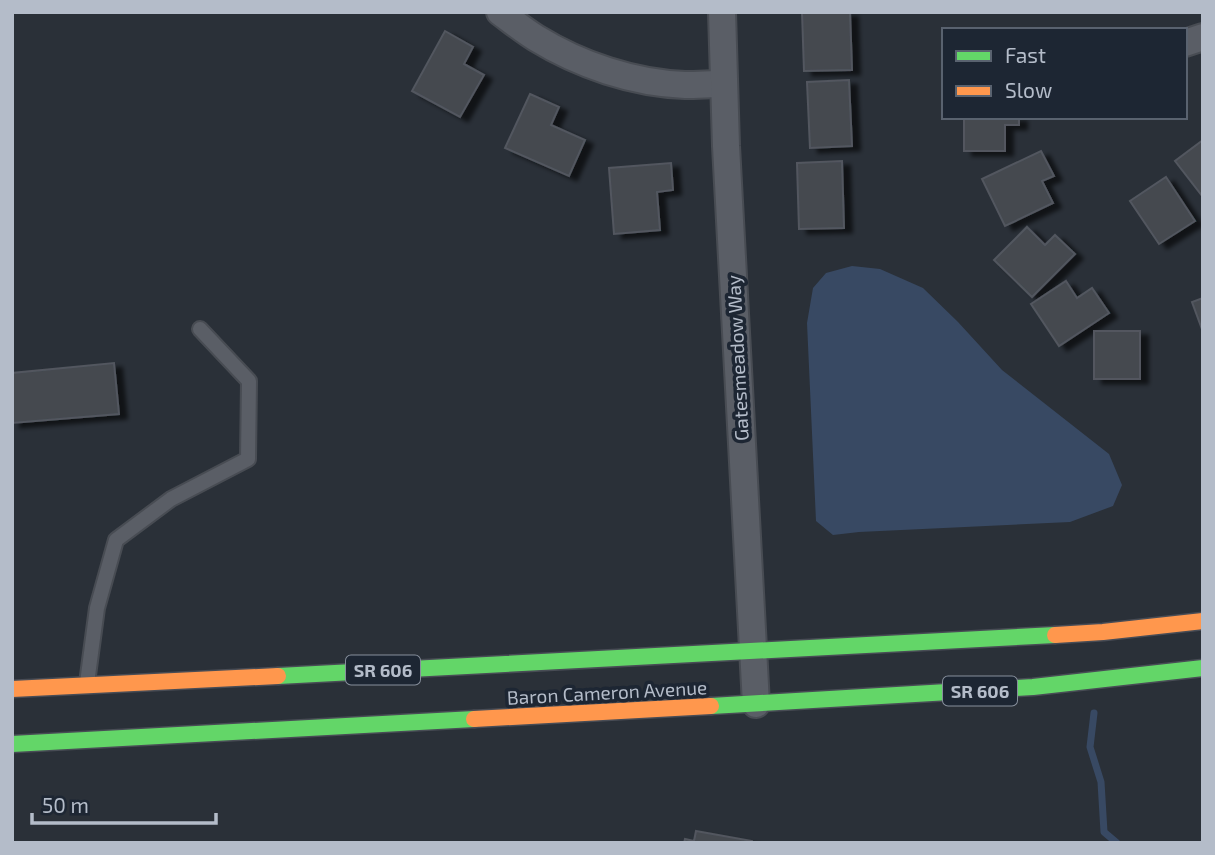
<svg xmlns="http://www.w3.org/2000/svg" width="1215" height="855" font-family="'Exo 2',sans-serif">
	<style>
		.water { fill: #384963 }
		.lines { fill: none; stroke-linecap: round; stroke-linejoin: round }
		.stream { stroke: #384963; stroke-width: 7 }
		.building { fill: #444950; stroke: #52575f; stroke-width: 2; filter: url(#shadow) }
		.lane-casing { stroke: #484c53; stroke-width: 18 }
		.street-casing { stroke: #484c53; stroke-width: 30 }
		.fast-casing { stroke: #484c55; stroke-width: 19 }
		.slow-casing { stroke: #484c55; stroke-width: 19 }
		.lane { stroke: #5a5e66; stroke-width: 14 }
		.street { stroke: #5a5e66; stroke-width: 26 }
		.fast { stroke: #63d668; stroke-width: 16 }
		.slow { stroke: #ff974d; stroke-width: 16 }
		.labels { text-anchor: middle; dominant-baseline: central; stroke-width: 7; stroke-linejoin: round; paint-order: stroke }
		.shield { fill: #1d2633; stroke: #878f9c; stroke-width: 2 }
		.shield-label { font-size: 18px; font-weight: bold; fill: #b4bcc9 }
		.street-label { font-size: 19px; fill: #b4bcc9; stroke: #1d2633 }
	</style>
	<defs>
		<filter id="shadow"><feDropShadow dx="8" dy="4.5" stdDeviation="2" flood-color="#0009"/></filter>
	</defs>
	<rect width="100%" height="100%" fill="#2a3038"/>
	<path class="water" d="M852,266L880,269L923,288L958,322L1002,370L1109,454L1122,485L1113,506L1070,522L859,532L833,535L816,521L807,323L813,288L826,273Z"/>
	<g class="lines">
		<path class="stream" d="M1094,713L1090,747L1101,782L1104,832L1117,843"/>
	</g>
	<g class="building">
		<path d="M802,12H850L852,70L804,71Z"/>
		<path d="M445,31L473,47L464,64L484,75L460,117L412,91Z"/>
		<path d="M849,80L852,146L810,148L807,82Z"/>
		<path d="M530,94L559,107L551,125L585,140L569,176L505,148Z"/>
		<path d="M964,117H1019V125H1005V151H964Z"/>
		<path d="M1203,140V197L1175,161Z"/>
		<path d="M1041,151L1054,176L1042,181L1053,203L1005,226L982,179Z"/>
		<path d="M842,161L844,228L799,229L797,163Z"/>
		<path d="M671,163L673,190L657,192L660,230L614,234L609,168Z"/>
		<path d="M1166,177L1195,221L1159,244L1130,201Z"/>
		<path d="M1027,227L1045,245L1055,235L1075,254L1032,297L994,260Z"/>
		<path d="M1066,281L1077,298L1092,288L1109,313L1059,346L1031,304Z"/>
		<path d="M1203,298V332L1192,302Z"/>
		<rect x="1094" y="331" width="46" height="48"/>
		<path d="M114,363L119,414L12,423V373Z"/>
		<path d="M696,831L752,841V843H684L685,839L694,841Z"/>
	</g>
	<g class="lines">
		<defs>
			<path id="lane" d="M87,683L97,608L116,540L171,499L248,459L249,381L200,329"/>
			<g id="street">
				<path d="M500,12C512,21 523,30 536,38C580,65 633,83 685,85C698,85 711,84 723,84"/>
				<path d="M722,12L726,146L756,704"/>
				<path d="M1185,43L1203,37"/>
			</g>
			<g id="fast">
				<path d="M278,676L1055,635"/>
				<path d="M711,706L1033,687L1203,668"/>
				<path d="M12,744L474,719"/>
			</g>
			<g id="slow">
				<path d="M1055,635L1103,632L1203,621"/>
				<path d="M12,689L278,676"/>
				<path d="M474,719L711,706"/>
			</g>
		</defs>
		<use href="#lane" class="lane-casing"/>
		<use href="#street" class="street-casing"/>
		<use href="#fast" class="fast-casing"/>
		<use href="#slow" class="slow-casing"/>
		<use href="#lane" class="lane"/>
		<use href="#street" class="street"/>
		<use href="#fast" class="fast"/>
		<use href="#slow" class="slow"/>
	</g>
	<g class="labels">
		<g class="shield">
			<rect x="346" y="655.5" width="74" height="29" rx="5"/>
			<rect x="943" y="676.5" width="74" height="29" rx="5"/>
		</g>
		<g class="shield-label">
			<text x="383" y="670">SR 606</text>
			<text x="980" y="691">SR 606</text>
		</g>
		<g class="street-label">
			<text transform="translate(737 358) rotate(-93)">Gatesmeadow Way</text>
			<text transform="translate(607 692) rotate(-3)">Baron Cameron Avenue</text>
		</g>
	</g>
	<rect width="1215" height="855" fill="none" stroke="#b4bcc9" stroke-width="28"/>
	<rect x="942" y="28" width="245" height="91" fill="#1d2633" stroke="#59626f" stroke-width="2"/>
	<rect x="956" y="51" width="35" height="10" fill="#63d668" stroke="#59626f" stroke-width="2"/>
	<text x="1005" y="63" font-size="21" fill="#b4bcc9">Fast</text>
	<rect x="956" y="86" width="35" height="10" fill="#ff974d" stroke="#59626f" stroke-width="2"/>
	<text x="1005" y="98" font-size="21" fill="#b4bcc9">Slow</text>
	<path d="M32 813v10h184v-10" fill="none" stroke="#b4bcc9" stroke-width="3.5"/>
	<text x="42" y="813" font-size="21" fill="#b4bcc9" stroke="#1d2633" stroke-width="5" paint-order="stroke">50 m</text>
</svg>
